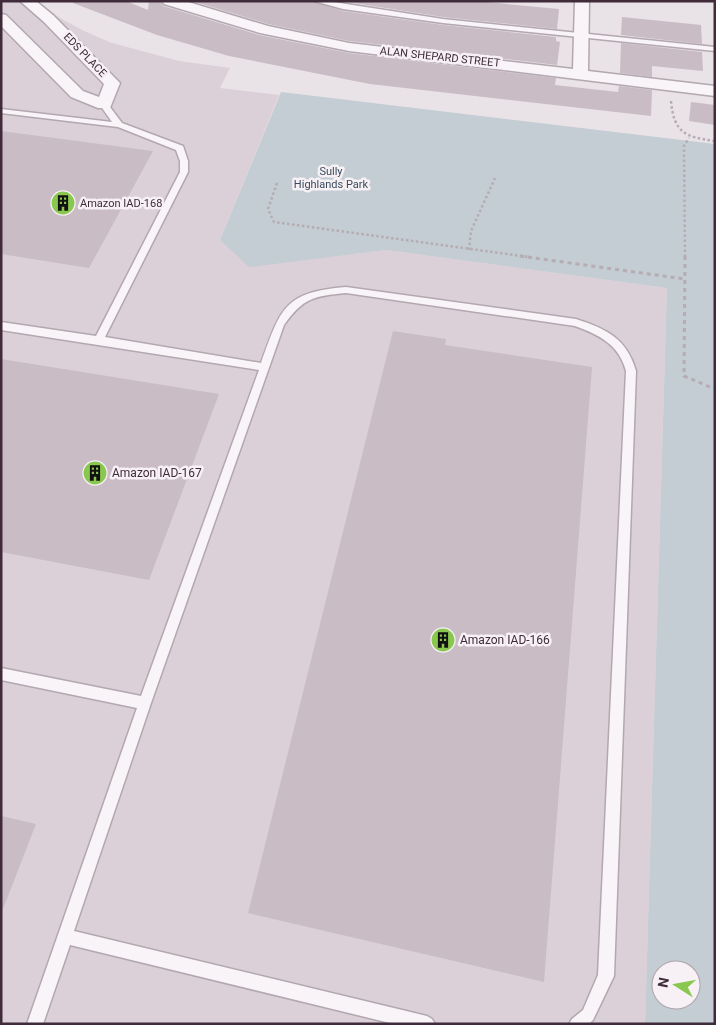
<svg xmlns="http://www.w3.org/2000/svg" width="716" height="1025" font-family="Roboto,sans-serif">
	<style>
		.built { fill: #dbd0d7 }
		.green { fill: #c3cdd3; fill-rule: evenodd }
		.building { fill: #c9bcc5 }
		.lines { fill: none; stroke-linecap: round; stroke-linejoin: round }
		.service-casing { stroke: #b3a7b0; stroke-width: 3 }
		.minor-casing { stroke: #b3a7b0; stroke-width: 3 }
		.path-far1 { stroke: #b6acb3; stroke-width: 2.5; stroke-dasharray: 2.5 2.5; stroke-linecap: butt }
		.path { stroke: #b6acb3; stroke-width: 3; stroke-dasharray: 4 4; stroke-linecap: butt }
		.service { fill: #f8f4f7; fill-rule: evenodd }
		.minor { fill: #f8f4f7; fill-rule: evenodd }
		.labels { text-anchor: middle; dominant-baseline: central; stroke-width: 5; stroke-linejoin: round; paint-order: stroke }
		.far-street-label { font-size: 11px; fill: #402b3a; stroke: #f7f1f6 }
		.far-park-label { font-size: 11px; fill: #394b5b; stroke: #f7f1f6 }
		.far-poi-label { font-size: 11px; fill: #402b3a; stroke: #f7f1f6; text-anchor: start }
		.poi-label { font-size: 12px; fill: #402b3a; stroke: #f7f1f6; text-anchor: start }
	</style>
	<rect width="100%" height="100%" fill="#e9e2e7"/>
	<path class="built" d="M1,1H37L60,18L84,31L112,43L179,61L230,68L220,88L279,95L220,240L249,266L386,250L667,288L645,1024H1Z"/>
	<path class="green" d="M281,92L715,144V1024H645L667,288L386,250L249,267L220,240ZM661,970H691V1000H661Z"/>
	<g class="building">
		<path d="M74,1H126L148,10L149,1H160L163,6L259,35L349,53L556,78L555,85L618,92L619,86L652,90L651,116L370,84L229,56L157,35L73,3Z"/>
		<path d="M192,1H312L343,11L443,25L556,37V41L560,42L557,65L349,41L268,24Z"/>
		<path d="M341,1H475L559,9L557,29L443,17Z"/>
		<path d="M622,17L701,25L702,44L621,35Z"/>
		<path d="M621,43L702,52L703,71L652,66V77L620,73Z"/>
		<path d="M691,102L715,105V125L689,121Z"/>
		<path d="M1,131L153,151L89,268L1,254Z"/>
		<path d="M393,331L446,339L445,345L592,367L544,982L248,913Z"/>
		<path d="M1,359L219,394L149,580L1,552Z"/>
		<path d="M1,816L36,824L3,909H1Z"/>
	</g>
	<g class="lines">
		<defs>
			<g id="service">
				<path d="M314,1H327L443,19L715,47V51L443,23L343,9Z"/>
				<path d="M101,103H107L122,123L183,146L188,161V172L105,337L261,363C281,308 284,292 346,287L576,319C607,329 627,339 636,371L614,976L593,1020L589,1024H569L572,1019L583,1010L598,975L626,371C619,345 600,335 575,326L346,293C314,296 303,298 284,325L151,703L74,931L427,1016L432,1019L435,1024H394L70,945L43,1024H27L137,708L1,680V668L141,696L259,370L1,330V322L96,336L180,172V161L176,150L118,127L1,113V109L112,122L100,105Z"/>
			</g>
			<g id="minor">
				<path d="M20,1H36L54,16L117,80L120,83L110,108H98L71,97L1,26V14L6,15L83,91L99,97L104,84L44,22Z"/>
				<path d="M162,1H185L268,26L349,43L573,69L575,1H589L588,71L715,86V96L349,51L260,33L164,4Z"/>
			</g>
		</defs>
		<use href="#service" class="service-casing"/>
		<use href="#minor" class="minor-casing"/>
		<g class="path-far1">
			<path d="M671,101C674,133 685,137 715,141"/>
			<path d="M277,183L268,209L274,222L529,257"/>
			<path d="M469,250L471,231L495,178"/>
			<path d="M685,257L684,146L689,138"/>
		</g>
		<g class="path">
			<path d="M520,256L685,279"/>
			<path d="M685,256L684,376L715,389"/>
		</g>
		<use href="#service" class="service"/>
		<use href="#minor" class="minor"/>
	</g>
	<defs>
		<symbol id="building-disc" viewBox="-11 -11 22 22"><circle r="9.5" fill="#8ac74e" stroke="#f7f1f6"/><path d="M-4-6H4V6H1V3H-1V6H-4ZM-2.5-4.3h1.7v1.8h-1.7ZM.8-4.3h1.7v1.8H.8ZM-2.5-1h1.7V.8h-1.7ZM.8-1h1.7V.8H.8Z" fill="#111"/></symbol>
	</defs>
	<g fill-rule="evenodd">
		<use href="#building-disc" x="49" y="189" width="28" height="28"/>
		<use href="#building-disc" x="81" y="459" width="28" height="28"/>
		<use href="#building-disc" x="429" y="626" width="28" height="28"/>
	</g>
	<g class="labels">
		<g class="far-street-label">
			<text transform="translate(85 55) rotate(46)">EDS PLACE</text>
			<text transform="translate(440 57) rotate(6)">ALAN SHEPARD STREET</text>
		</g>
		<g class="far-park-label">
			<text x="331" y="171">Sully<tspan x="331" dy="13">Highlands Park</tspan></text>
		</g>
		<g class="far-poi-label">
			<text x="80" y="203">Amazon IAD-168</text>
		</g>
		<g class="poi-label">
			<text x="112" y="473">Amazon IAD-167</text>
			<text x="460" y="640">Amazon IAD-166</text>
		</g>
	</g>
	<rect width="716" height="1025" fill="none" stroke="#402b3a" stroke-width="5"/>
	<g transform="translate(676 985) rotate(281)"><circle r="24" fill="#f7f1f6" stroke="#aea2ab"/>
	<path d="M0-4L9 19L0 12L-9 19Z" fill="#8ac74e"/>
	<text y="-8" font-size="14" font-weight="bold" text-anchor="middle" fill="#402b3a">N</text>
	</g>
</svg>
